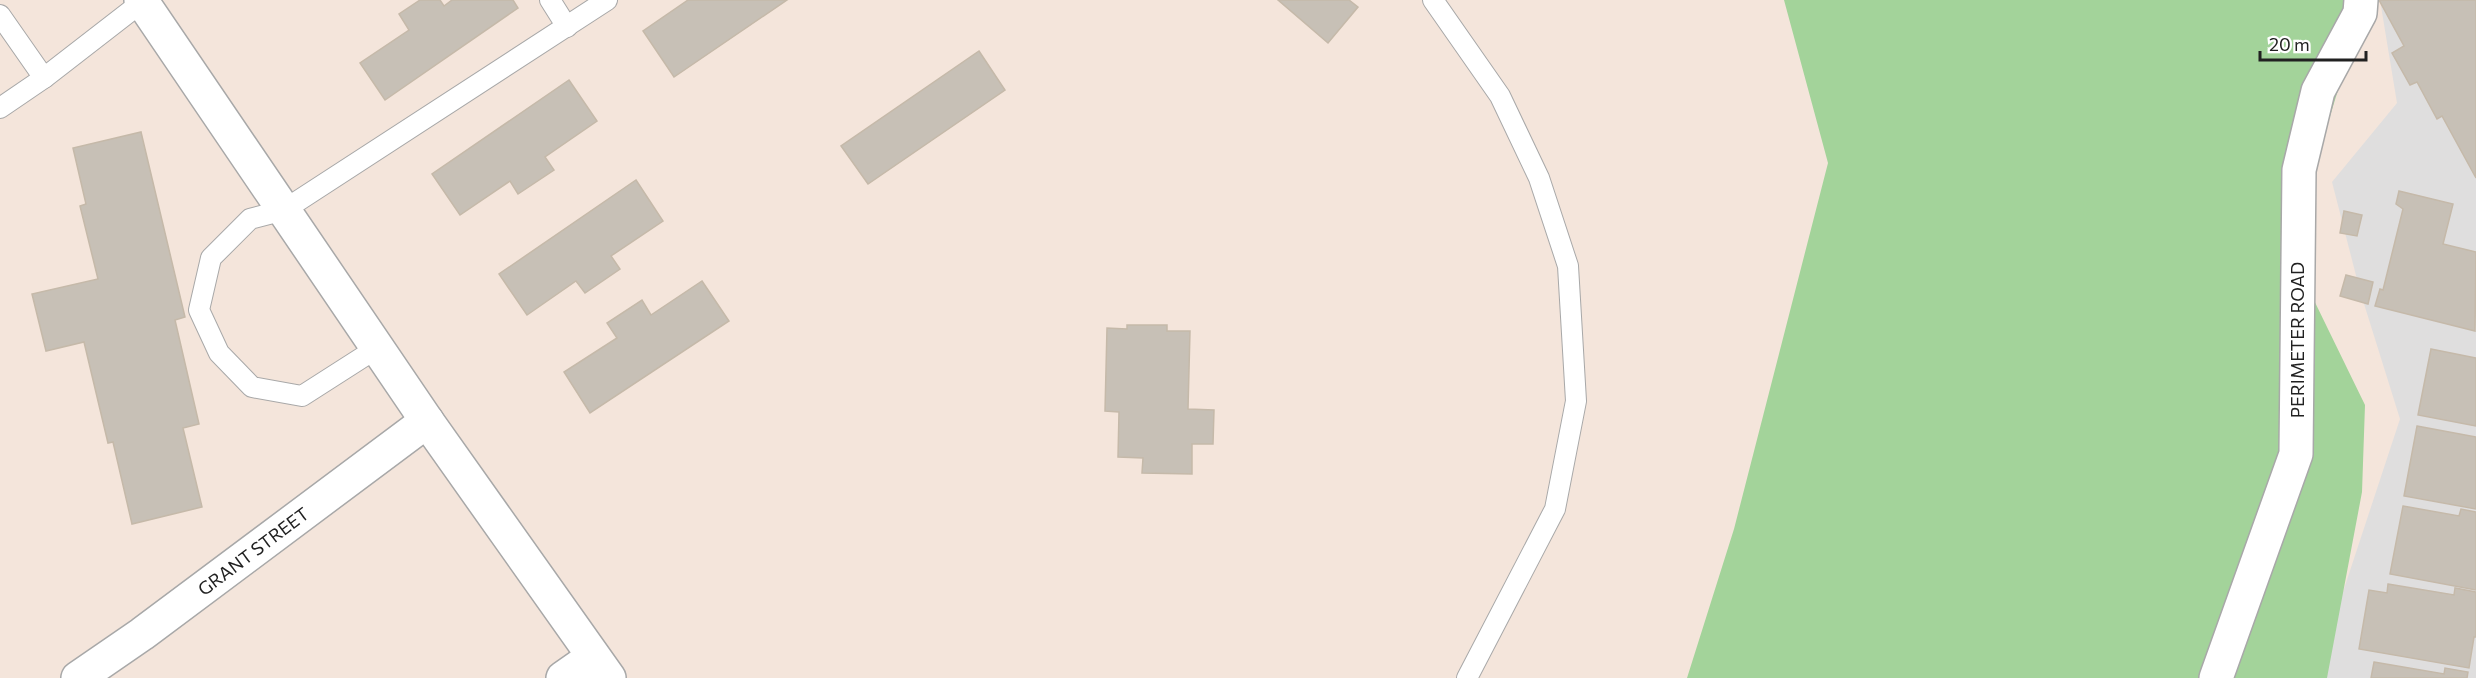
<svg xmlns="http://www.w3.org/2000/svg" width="2476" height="678" font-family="Commissioner,sans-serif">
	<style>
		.residential { fill: #dfdede }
		.military { fill: #f4e5db }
		.forest { fill: #a3d39a }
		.building { fill: #c7c0b6; stroke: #c5b9a9; stroke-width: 1.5 }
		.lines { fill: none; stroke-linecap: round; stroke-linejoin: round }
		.service-casing { stroke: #a8a8a8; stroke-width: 22 }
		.minor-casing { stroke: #a8a8a8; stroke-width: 36 }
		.service { stroke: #fff; stroke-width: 20 }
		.minor { stroke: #fff; stroke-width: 33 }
		.labels { text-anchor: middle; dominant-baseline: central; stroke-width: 5; stroke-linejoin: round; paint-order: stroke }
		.street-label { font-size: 18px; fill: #212121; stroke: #fff }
	</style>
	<rect width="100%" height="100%" fill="#f2f0e8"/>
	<path class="residential" d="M2361,0H2476V678H2216L2299,170Z"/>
	<path class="military" d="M0,0H2380L2397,103L2332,182L2360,291L2400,419L2341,598L2312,678H0Z"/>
	<path class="forest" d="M1784,0H2360L2359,22L2310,181L2308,288L2365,405L2362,492L2327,678H1687L1734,529L1828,163Z"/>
	<g class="building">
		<path d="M420,0H440L444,6L452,0H513L518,8L385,100L360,63L409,30L399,14Z"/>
		<path d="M688,0H787L674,77L643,31Z"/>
		<path d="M1278,0H1349L1358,7L1328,43Z"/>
		<path d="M2379,0H2476V178L2442,116L2437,119L2417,82L2410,85L2392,53L2404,46Z"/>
		<path d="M979,51L1005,90L868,184L841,146Z"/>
		<path d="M569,80L597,121L545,157L554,170L518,194L510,181L460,215L432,174Z"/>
		<path d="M141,132L185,317L175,320L199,424L183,428L202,507L132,524L113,442L108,443L84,342L46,351L32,294L98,279L80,206L86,204L73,148Z"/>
		<path d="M636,180L663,221L611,256L620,269L585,293L576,281L527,315L499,274Z"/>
		<path d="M2399,191L2453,204L2443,244L2476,252L2475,331L2375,306L2380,289L2383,290L2403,209L2396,204Z"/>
		<path d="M2344,211L2362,215L2357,236L2340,233Z"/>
		<path d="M2346,275L2373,282L2368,304L2340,296Z"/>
		<path d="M702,281L729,321L590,413L564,372L617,338L607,323L642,300L651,315Z"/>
		<path d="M1127,325H1167V331H1190L1188,409L1214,410L1213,444H1192V474L1142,473L1143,458L1118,457L1119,412L1105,411L1107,328L1127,329Z"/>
		<path d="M2431,349L2476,358V426L2418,415Z"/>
		<path d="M2417,426L2476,437V509L2404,496Z"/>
		<path d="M2403,506L2459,516L2461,509L2476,512V590L2390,574Z"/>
		<path d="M2388,584L2454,595L2455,588L2476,592V637H2474L2469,668L2359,649L2369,590L2387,593Z"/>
		<path d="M2374,662L2444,674L2445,668L2468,672L2467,678H2371Z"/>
	</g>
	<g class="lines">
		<defs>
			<g id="service">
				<path d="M550,0L567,27"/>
				<path d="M1433,0L1500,96L1539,178L1568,266L1576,401L1555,509L1467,678"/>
				<path d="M0,15L44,78"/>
				<path d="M0,108L44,78L142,2"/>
				<path d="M377,348L302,396L252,387L219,353L199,310L211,258L250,219L284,210L607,0"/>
			</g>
			<g id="minor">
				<path d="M141,0L427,421L609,678"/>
				<path d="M78,678L142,634L427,421"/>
				<path d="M563,678L593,657"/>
				<path d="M2216,678L2296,454L2299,170L2318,91L2360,13L2361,0"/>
			</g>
		</defs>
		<use href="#service" class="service-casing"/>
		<use href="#minor" class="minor-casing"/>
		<use href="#service" class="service"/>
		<use href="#minor" class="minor"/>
	</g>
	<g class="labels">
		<g class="street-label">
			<text transform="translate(2297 340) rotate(-90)">PERIMETER ROAD</text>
			<text transform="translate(253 551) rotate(-37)">GRANT STREET</text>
		</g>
	</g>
	<path d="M2260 51v9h106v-9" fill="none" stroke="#212121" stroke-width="3"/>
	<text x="2269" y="51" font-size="18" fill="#212121" stroke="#ffffff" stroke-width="4.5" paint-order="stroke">20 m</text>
</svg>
